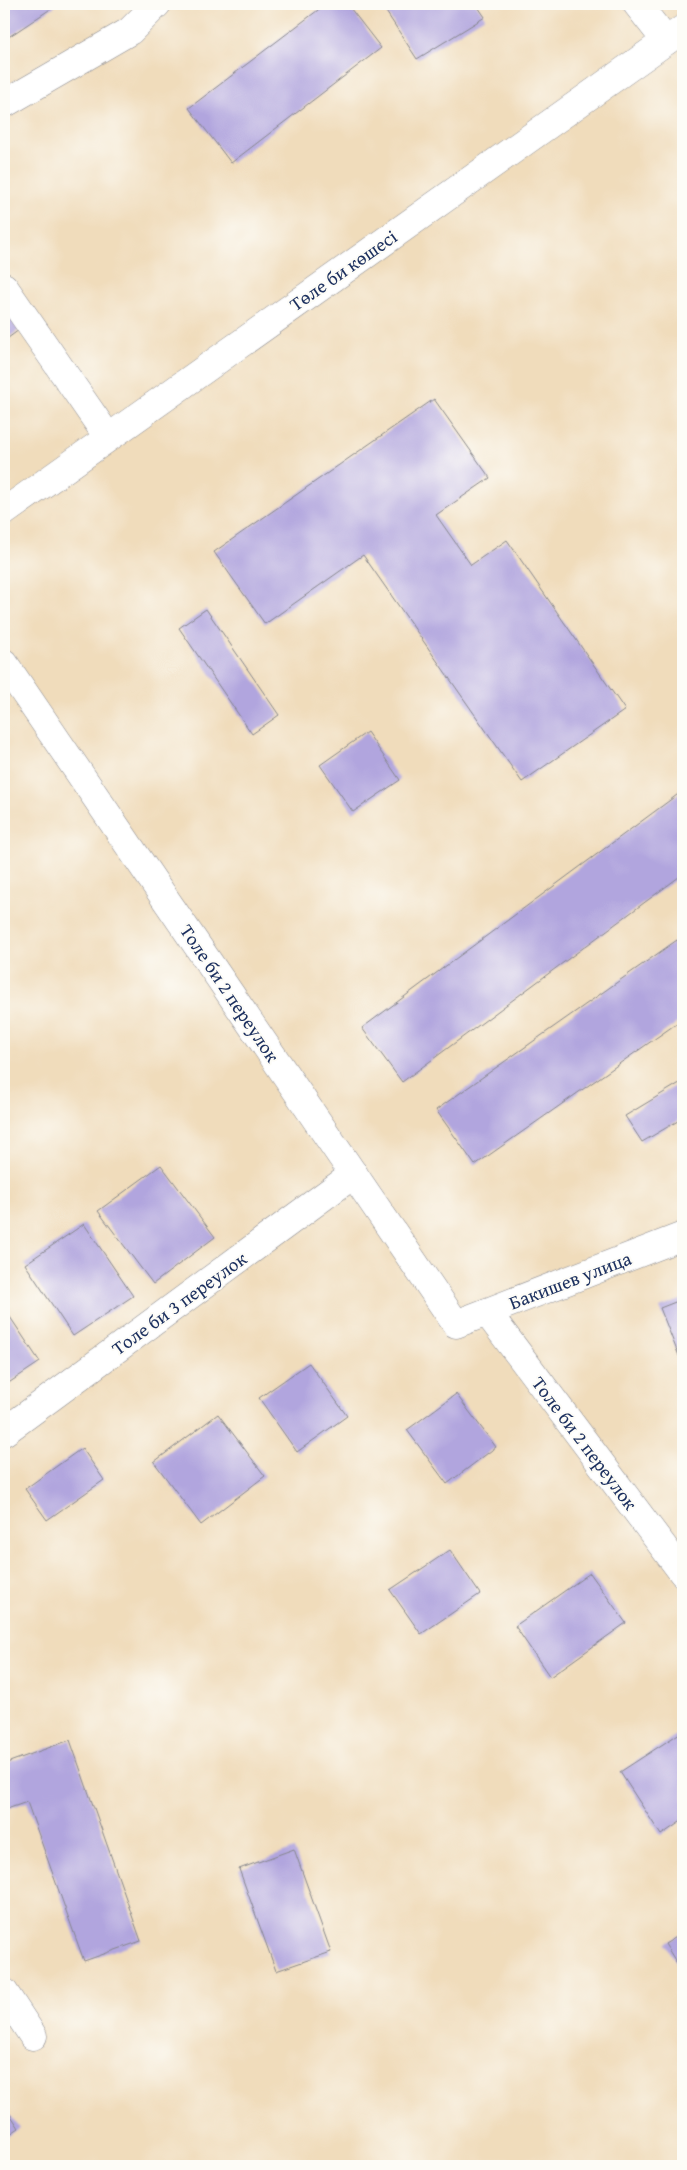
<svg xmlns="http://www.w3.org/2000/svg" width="687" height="2170" font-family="'Gentium Book Plus',serif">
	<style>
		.building { fill: #b1a5de }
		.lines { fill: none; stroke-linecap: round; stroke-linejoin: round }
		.minor-casing { stroke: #86868c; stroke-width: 29 }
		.minor { stroke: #fff; stroke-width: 28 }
		.labels { text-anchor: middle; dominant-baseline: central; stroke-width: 4; stroke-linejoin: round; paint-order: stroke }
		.street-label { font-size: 19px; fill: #1b2f5e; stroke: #fdfcf7 }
	</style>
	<rect width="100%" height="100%" fill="#fdfcf7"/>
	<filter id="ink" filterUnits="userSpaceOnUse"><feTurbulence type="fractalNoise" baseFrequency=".02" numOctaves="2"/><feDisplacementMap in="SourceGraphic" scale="10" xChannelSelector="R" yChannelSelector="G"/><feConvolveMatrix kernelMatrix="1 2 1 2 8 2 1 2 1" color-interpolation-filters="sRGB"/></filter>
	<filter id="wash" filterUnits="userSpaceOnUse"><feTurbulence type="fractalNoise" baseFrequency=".0096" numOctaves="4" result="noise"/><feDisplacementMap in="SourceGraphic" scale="20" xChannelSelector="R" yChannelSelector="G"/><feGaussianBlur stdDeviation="1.12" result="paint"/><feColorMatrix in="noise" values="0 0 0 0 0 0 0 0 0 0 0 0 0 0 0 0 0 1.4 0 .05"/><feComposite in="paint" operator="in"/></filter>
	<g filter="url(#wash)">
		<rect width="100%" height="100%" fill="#f0dcbb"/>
		<g id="blocks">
			<g class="building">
				<path d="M4,4H58L4,40Z"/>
				<path d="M326,4H347L381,48L231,163L189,108Z"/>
				<path d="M381,4H476L485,17L417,59Z"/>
				<path d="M4,309L19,330L4,341Z"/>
				<path d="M434,399L490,478L436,515L471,565L507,540L625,710L522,782L363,555L265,624L214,552Z"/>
				<path d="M206,609L279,715L252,734L179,628Z"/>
				<path d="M367,732L400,780L353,812L320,765Z"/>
				<path d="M681,792L683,795V874L402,1082L362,1028Z"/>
				<path d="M677,940L683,950V1019L475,1165L436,1110Z"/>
				<path d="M683,1081V1118L642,1142L625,1116Z"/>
				<path d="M161,1165L215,1237L153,1284L98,1211Z"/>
				<path d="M84,1224L133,1296L73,1336L25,1264Z"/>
				<path d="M683,1299V1366L660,1308Z"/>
				<path d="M4,1308L40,1362L4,1386Z"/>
				<path d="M309,1363L347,1416L297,1452L259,1398Z"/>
				<path d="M456,1394L496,1447L447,1484L407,1430Z"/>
				<path d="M218,1414L265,1476L201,1525L154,1462Z"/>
				<path d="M82,1448L104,1480L47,1520L25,1489Z"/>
				<path d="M450,1550L480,1594L421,1634L390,1590Z"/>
				<path d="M590,1573L626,1623L550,1677L515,1626Z"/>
				<path d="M683,1731V1820L661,1835L620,1772Z"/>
				<path d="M70,1740L141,1941L84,1961L27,1802L4,1810V1764Z"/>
				<path d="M294,1849L331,1952L276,1971L239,1869Z"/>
				<path d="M683,1933V1973L665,1944Z"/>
				<path d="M4,2105L19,2128L4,2138Z"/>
			</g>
		</g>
	</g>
	<g filter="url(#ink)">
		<use href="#blocks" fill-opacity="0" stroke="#86868c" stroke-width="1"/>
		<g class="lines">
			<defs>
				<g id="minor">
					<path d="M637,4L666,41"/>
					<path d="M4,104L130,31L157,4"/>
					<path d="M4,287L108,437"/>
					<path d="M4,512L683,29"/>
					<path d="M4,663L456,1324L683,1236"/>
					<path d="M487,1312L683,1573"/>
					<path d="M4,1432L354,1174"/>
					<path d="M4,1992L33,2036"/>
				</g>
			</defs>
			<use href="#minor" class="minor-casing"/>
			<use href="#minor" class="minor"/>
		</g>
	</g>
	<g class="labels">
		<g class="street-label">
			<text transform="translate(343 270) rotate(-35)">Төле би көшесі</text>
			<text transform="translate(230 993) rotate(56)">Толе би 2 переулок</text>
			<text transform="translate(570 1280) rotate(-21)">Бакишев улица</text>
			<text transform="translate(179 1303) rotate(-36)">Толе би 3 переулок</text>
			<text transform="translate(585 1443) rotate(53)">Толе би 2 переулок</text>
		</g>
	</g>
	<rect width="687" height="2170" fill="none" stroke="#fdfcf7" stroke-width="20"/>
</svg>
